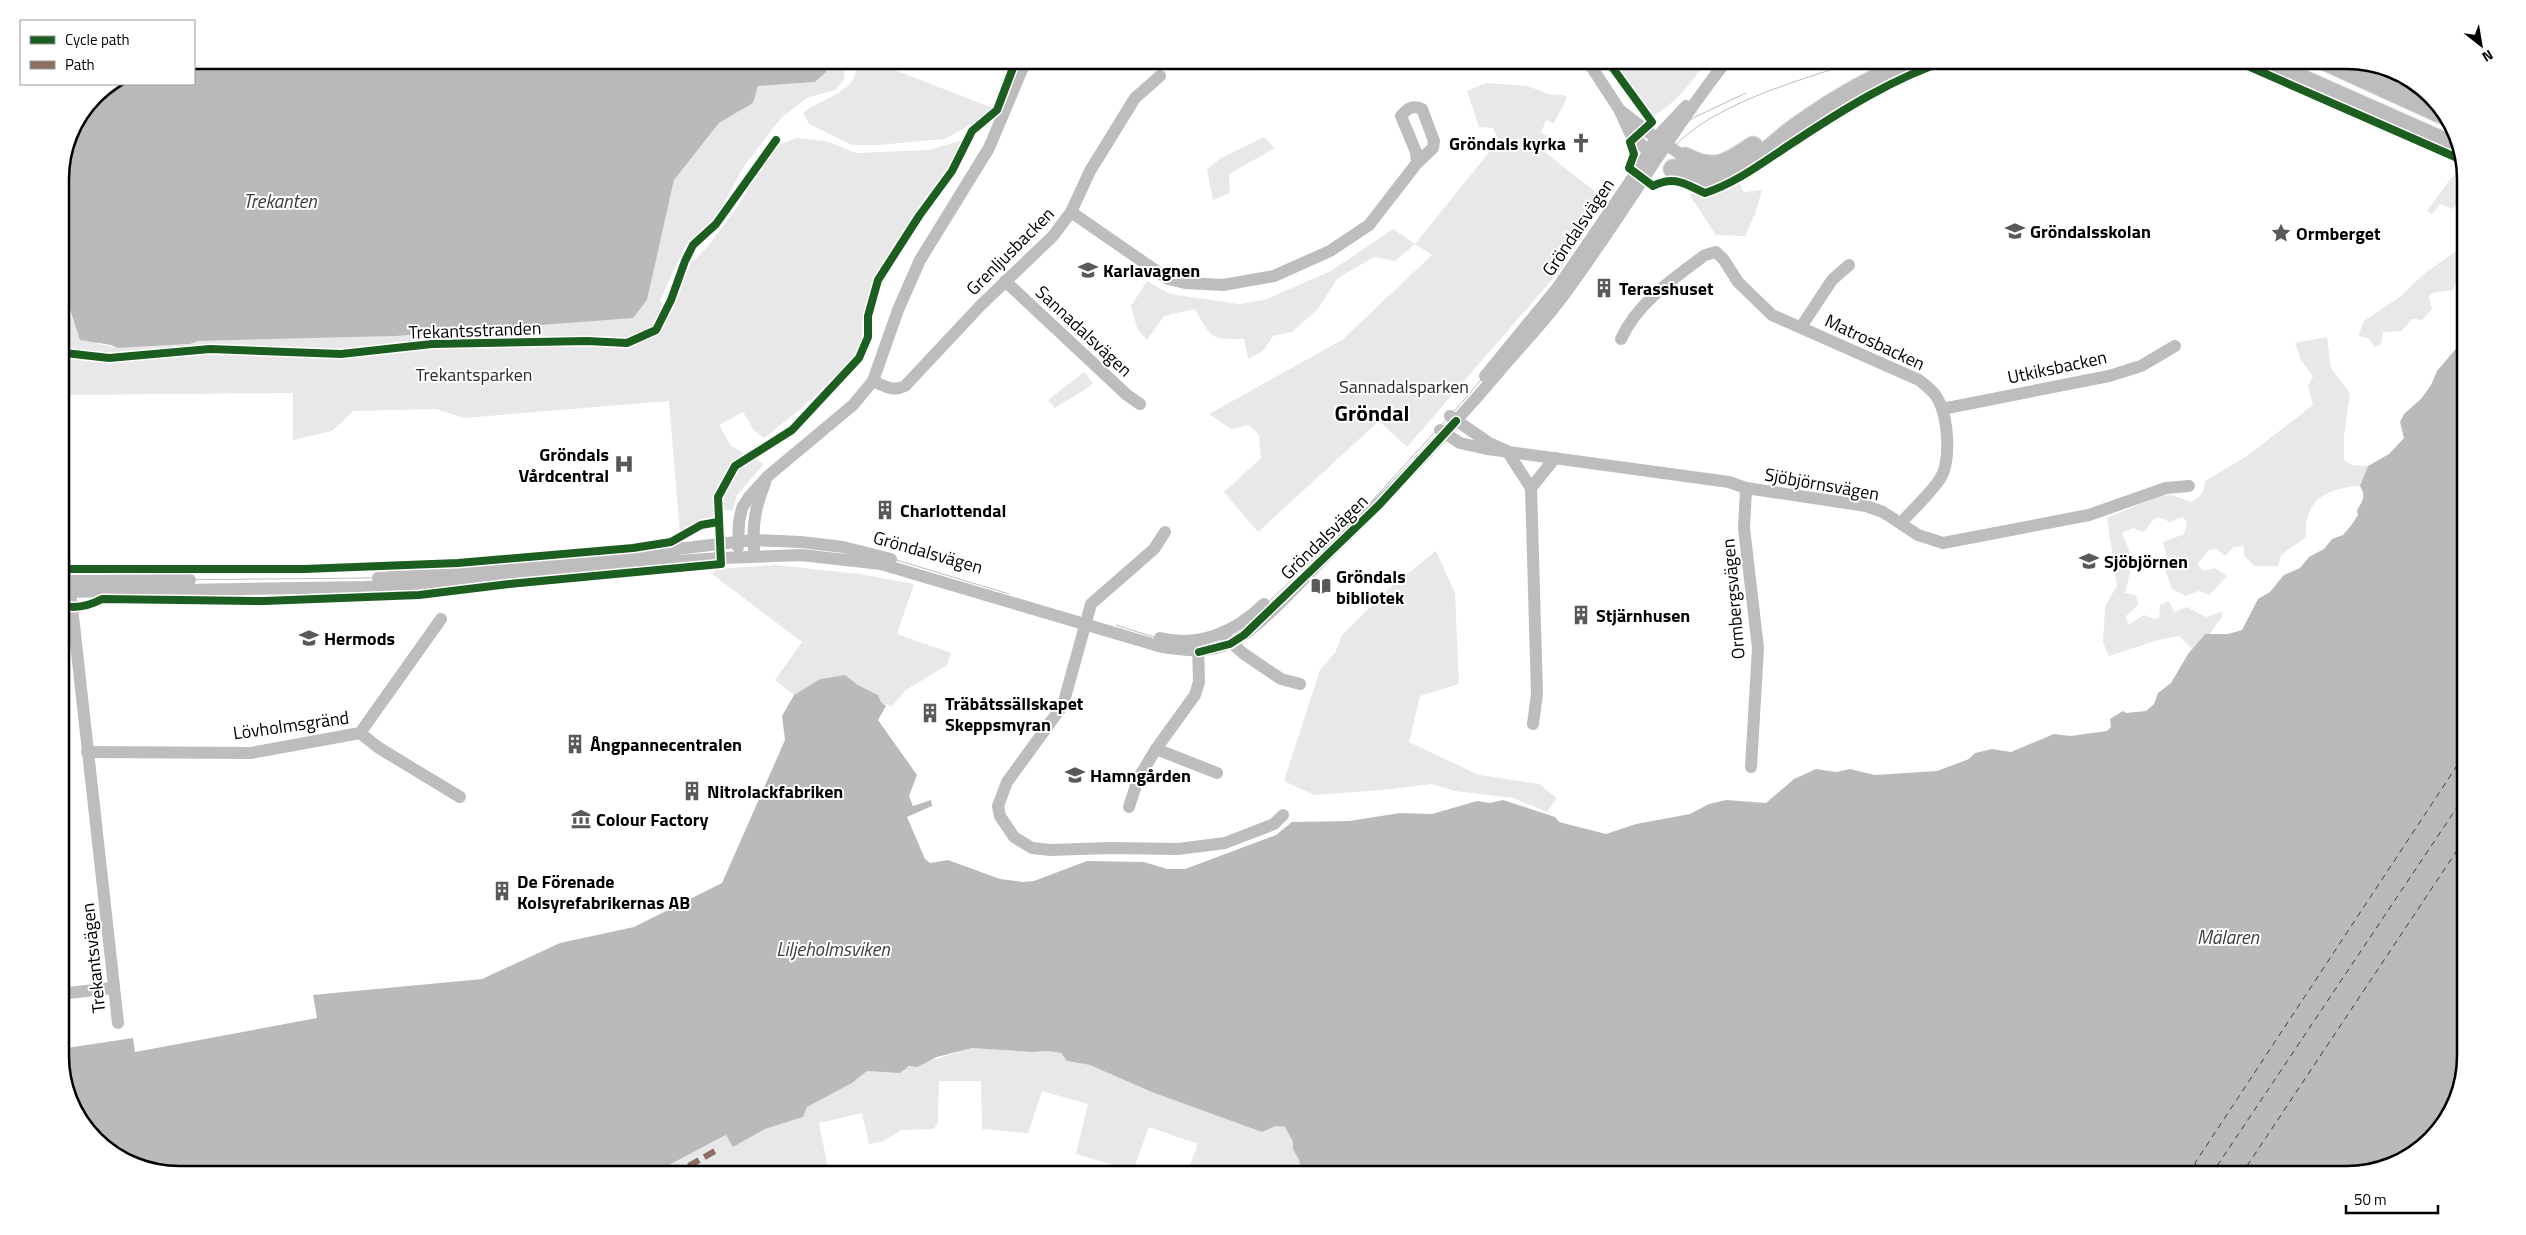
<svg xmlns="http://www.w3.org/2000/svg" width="2526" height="1235" font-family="'Titillium Web',sans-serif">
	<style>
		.green { fill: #e8e8e8 }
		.water { fill: #bababa }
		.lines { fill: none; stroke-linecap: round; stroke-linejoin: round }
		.ferry { stroke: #3d3d3d; stroke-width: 1; stroke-dasharray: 6 5; stroke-linecap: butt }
		.highway-casing { stroke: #dbdbdb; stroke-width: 21 }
		.minor { stroke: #bdbdbd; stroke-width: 12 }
		.highway { stroke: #bdbdbd; stroke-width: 19 }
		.tram { stroke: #bdbdbd; stroke-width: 1 }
		.quiet { stroke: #8d6e63; stroke-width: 6; stroke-dasharray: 12 6; stroke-linecap: butt }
		.cycleway-casing { stroke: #fff; stroke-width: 11 }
		.cycleway { stroke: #1b5e20; stroke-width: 8 }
		.labels { text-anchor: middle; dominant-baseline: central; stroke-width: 4; stroke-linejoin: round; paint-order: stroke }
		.poi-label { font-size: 18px; font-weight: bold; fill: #000; stroke: #fff; text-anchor: start }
		.street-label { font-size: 18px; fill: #000; stroke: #fff }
		.park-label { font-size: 18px; fill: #2c2c2c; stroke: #fff }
		.water-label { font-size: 19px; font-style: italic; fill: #3d3d3d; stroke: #fff }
		.district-label { font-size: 22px; font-weight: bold; fill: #000; stroke: #fff }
		.rim { fill: none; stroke: #000; stroke-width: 2.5 }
	</style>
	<rect width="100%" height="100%" fill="#fff"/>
	<g class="green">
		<path d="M826,60H845L844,80L835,90L807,98L781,118L744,166L717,216L684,248L660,301L668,312L691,263L709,245L740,203L771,148L796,138L826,141L856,153L929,150L963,140L956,157L904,231L877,275L868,296L863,337L852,361L802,408L764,438L754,430L743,412L719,425L731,446L764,464L737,495L733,510H725L680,533L669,401L464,418L436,409L353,411L332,431L293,440V393L60,395V279C69,307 69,330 99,344C105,346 112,345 118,348L190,344L198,341L396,336L647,300L674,180L719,123L753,103L758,86L815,82L826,72Z"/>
		<path d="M856,60L874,62L993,108L986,116L945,139L878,145H852L815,127L809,124L803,113C822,97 861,93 856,60Z"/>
		<path d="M1239,60H1289L1247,71Z"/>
		<path d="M1612,60H1708C1691,82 1676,104 1651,117Z"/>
		<path d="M1486,83L1528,86L1548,94L1564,95L1567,98L1554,123L1546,120L1541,133L1548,136L1542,150L1602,197L1562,268L1407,447L1379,421L1258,532L1224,492L1261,458L1259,435L1249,425L1231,429L1209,414L1342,340L1432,255L1415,244L1395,261L1374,257L1338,278L1317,310L1292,332L1273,336L1263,351L1248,359L1244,339C1210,339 1212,339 1195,309L1164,316L1147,340L1137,328L1131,306L1147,281L1170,294L1239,304L1264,300L1331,271L1393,229L1415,244L1499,140L1493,128L1479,127L1467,91Z"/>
		<path d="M1264,137L1275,148L1229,174L1230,193L1213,200L1207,169L1221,158Z"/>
		<path d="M2465,170L2466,185H2463L2460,203L2452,209L2440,204L2432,214L2427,211L2451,178Z"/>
		<path d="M1739,182L1744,192L1762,190L1755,214L1745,236L1716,235L1689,194H1699L1703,198Z"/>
		<path d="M2466,244V270L2460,272L2453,290L2432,293L2429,297L2432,309L2422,320L2412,319L2401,331L2383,332L2381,344L2375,347L2368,338L2358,336L2364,321L2401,296L2425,273Z"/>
		<path d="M2327,337L2331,368L2350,393L2344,436V460L2352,465L2368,466L2360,486C2326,488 2303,501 2306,537L2281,555L2278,566H2254L2244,555V546L2234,547L2225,556L2217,549L2209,550L2197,564L2204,571L2215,568L2227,576L2209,595L2199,591L2186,596L2172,589L2165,569L2168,560L2163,542L2184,534L2187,522L2183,517L2170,522L2158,517L2153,520L2144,532L2133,528L2122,533L2133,560L2125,593L2136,595L2138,605L2126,616L2128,625L2144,615L2155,619L2159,618L2160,605L2169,601L2174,612L2187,607L2206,617L2221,612L2223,615L2210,634H2205L2192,649L2179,636L2158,640L2109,656L2103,643L2105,606L2117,586L2107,518L2160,496L2172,495L2191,502C2201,497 2204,493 2205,481L2247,456L2313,405L2308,386L2313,377L2301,360L2295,343Z"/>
		<path d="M1084,372L1093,383C1081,394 1068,399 1055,408L1048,400Z"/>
		<path d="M1436,551L1455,593L1459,684L1420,696L1409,742L1479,775L1539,784L1557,798L1547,812L1513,798L1455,791L1432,784L1383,790L1314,795L1284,781L1320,670L1335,653L1342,635L1392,586Z"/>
		<path d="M777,565L859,574L914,584L897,634L951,653L947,665L906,690L892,706L881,703L878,695L858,685L845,675L820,679L794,695L775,680L802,642L712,574L716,569Z"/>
		<path d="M972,1048L1033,1052L1048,1051L1061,1053L1067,1061L1090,1065L1262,1132L1276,1126L1285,1127L1293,1142V1149L1299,1160L1302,1175H1186L1198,1144L1149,1127L1133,1171L1076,1154L1088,1104L1042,1091L1028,1133L982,1129L981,1081H939L938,1122L934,1129L901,1130L884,1141L869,1144L862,1113L819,1123L828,1168L821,1175H650L727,1135L733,1147L765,1129L802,1117L807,1107L852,1083L867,1071C902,1074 938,1057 972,1048Z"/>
	</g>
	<g class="water">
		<path d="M194,60H826V72L815,82L758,86L753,103L719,123L674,180L647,300L633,318L396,336L198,341L190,344L118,348L111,345L80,340L60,279V171L69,133L95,95L111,84H194Z"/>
		<path d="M2466,337V1056L2454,1109L2413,1155L2348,1175H1302L1299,1160L1293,1149V1142L1285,1127L1276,1126L1262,1132L1152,1092L1090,1065L1067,1061L1061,1053L1048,1051L1033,1052L972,1048L937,1057L917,1067L909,1066L900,1073L867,1071L852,1083L807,1107L803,1117L765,1129L733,1147L726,1135L650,1175H179L126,1163L80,1123L60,1065V1049L133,1038L135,1052L317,1018L313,995L482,979L560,943L634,927L722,883L785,740L782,716L794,695L820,679L845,675L858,685L878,695L881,702L886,706L878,720L917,775L909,796L913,806L931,800L932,806L907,817L925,859L930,863L948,860L1000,879L1023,882L1034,881L1087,861L1144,862L1167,869H1185L1276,835L1292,822L1349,821L1400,813L1432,814L1477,801L1490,803L1503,800L1555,817L1559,822L1606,834L1636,824L1690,814L1709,804L1726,800L1766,803L1794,779L1816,769L1836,772L1850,769L1875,775L1937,771L1969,759L1975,753L1992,749L2011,752L2054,734L2070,736L2107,731L2111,727L2110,719L2123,711L2126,713L2146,711L2154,704L2158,693L2171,683L2188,654L2205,634H2228L2242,630L2258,599L2270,592L2284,575L2300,568L2309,557L2324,549L2332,539L2343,535L2353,523L2358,515L2357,510C2363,501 2366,496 2360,486L2368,466L2389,454L2404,438L2400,422L2404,414L2421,399L2431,385L2437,371Z"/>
	</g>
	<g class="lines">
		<g class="ferry">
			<path d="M2200,1175L2195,1163L2466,752"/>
			<path d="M2211,1175L2466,794"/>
			<path d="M2241,1175L2466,837"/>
		</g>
		<defs>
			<g id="highway">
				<path d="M2259,60L2458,148"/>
				<path d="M2323,60L2448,117"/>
				<path d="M1685,157C1715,173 1728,163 1753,146"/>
				<path d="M1673,169C1687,176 1700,184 1716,181C1741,178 1774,143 1795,128C1834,100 1876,74 1922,60"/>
			</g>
		</defs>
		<use href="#highway" class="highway-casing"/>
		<g class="minor">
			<path d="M1587,60L1619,109L1630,133L1653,156"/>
			<path d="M1621,111L1656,138L1685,157"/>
			<path d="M1071,212L1168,279L1185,283L1223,285L1274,276L1330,251L1369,225L1417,163L1433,148L1434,141L1422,109C1412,105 1408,108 1401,116L1416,152L1417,163"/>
			<path d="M1005,281L1127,395L1140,404"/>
			<path d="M1801,327L1832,280L1849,265"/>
			<path d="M1621,339C1637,303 1674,278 1705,255L1716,252L1724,260L1738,282L1772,315L1919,380C1925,385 1931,389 1936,396C1948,414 1952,460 1940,479C1930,494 1914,508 1902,522"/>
			<path d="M1485,376L1558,287L1636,173L1656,138L1686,106"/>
			<path d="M873,381C884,386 893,392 905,386L981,305L1053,236L1071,212L1090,171L1135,98L1160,76"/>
			<path d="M1942,409L2109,376L2141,366L2175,346"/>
			<path d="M1450,416L1489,443L1507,451L1531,488L1537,694L1533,724"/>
			<path d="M1440,430L1460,443L1487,449L1729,482L1746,488L1866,506L1883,512L1918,535L1943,543L2089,515L2166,488L2189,486"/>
			<path d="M1531,488L1555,458"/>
			<path d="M1746,488L1744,528L1758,648L1751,767"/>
			<path d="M1165,532L1154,549L1091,604L1063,705L1007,782L998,806L1000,816L1014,837L1032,848L1051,850L1110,848L1178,849L1225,843L1274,824L1283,815"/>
			<path d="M60,533L72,607L118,1023"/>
			<path d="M738,547L739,522L742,508L749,497L768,476L853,405L873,381L898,310L920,260L989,148L1026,60"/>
			<path d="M754,549C752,524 756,505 765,483"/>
			<path d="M378,578L500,570L753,540L801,542L843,547L891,559"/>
			<path d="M60,581L190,580"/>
			<path d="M60,592L366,587L502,580L635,564L721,558L801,555L881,564L1162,647C1186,650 1205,654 1228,644C1255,633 1302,580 1325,557C1390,494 1451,429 1509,360C1528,338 1549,316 1566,292C1622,216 1669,134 1727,60"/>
			<path d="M1160,638C1200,648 1236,631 1264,604"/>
			<path d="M1227,639L1244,654L1281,679L1300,684"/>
			<path d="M360,733L379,748L460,797"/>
			<path d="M1156,749L1217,773"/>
			<path d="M87,752L251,753L360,733L441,619"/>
			<path d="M1129,807L1138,779L1156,749L1195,695L1199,682L1198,645"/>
			<path d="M60,994L112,988"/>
		</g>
		<use href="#highway" class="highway"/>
		<g class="tram">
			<path d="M1369,504L1465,399L1558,287L1636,173L1651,154L1676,130L1695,117L1746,93"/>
			<path d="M60,581L365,578L500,570L634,555L720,543L774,541L843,547L883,556L1009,594"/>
			<path d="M60,592L366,587L502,580L635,564L721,558L801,555L881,564L1162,647C1196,652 1214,654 1244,635L1379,505L1467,410L1565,294L1659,160C1673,147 1687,133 1703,123C1750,93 1808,78 1860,60"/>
			<path d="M1116,625C1132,630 1148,636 1164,639C1234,649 1271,598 1317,555"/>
		</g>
		<path class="quiet" d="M673,1175L715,1151"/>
		<defs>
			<g id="cycleway">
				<path d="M1607,60L1652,122L1630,142L1634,154L1629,168L1653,186C1674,175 1685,184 1705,193C1739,182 1767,159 1797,140C1844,109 1894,78 1948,60"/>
				<path d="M2234,60L2462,160"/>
				<path d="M65,353L109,358L210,349L341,354L432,344L587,341L627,343L656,330L671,300L685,261L693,245L716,224L776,140"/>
				<path d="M60,569H304L458,563L633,548L671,542L701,525L718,522"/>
				<path d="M60,605C74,609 89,606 102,599L264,601L419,595L509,584L721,564L718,497L735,466L792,430L859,358L868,337V316L878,280L919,216L952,171L972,131L997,110L1016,60"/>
				<path d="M1199,652L1230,644L1244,635L1379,505L1456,421"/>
			</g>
		</defs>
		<use href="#cycleway" class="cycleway-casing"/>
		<use href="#cycleway" class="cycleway"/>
	</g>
	<defs>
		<symbol id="church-bare" viewBox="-9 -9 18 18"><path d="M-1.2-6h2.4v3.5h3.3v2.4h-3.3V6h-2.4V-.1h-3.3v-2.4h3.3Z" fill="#595959" stroke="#fff" stroke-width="2.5" paint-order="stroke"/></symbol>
		<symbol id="school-bare" viewBox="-9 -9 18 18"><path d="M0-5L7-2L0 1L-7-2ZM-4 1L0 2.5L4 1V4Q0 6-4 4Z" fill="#595959" stroke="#fff" stroke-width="2.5" paint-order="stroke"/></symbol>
		<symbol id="sight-bare" viewBox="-9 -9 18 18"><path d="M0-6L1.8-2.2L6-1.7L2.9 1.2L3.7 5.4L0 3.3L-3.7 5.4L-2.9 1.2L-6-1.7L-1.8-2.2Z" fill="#595959" stroke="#fff" stroke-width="2.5" paint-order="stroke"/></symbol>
		<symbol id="building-bare" viewBox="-9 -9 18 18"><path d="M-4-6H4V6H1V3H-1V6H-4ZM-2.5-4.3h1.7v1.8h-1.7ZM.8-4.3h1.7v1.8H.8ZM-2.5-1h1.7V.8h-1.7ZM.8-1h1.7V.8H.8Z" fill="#595959" stroke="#fff" stroke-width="2.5" paint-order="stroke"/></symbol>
		<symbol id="hospital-bare" viewBox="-9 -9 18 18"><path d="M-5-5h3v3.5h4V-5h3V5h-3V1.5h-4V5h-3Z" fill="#595959" stroke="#fff" stroke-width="2.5" paint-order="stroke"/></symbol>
		<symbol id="library-bare" viewBox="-9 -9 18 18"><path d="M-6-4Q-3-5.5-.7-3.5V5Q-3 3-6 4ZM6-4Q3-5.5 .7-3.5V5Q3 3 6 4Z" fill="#595959" stroke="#fff" stroke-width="2.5" paint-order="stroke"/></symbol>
		<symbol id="museum-bare" viewBox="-9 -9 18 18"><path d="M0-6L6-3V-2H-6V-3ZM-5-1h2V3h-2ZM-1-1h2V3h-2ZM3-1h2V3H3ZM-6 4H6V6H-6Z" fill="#595959" stroke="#fff" stroke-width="2.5" paint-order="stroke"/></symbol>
	</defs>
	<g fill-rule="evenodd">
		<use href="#church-bare" x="1567" y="129" width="28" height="28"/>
		<use href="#school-bare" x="2001" y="217" width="28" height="28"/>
		<use href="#sight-bare" x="2267" y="219" width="28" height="28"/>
		<use href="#school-bare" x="1074" y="256" width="28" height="28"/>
		<use href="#building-bare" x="1590" y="274" width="28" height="28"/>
		<use href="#hospital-bare" x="610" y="450" width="28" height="28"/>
		<use href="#building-bare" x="871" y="496" width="28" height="28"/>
		<use href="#school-bare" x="2075" y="547" width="28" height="28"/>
		<use href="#library-bare" x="1307" y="572" width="28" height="28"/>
		<use href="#building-bare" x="1567" y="601" width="28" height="28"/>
		<use href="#school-bare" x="295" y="624" width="28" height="28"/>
		<use href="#building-bare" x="916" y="699" width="28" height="28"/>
		<use href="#building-bare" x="561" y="730" width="28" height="28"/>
		<use href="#school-bare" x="1061" y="761" width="28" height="28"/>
		<use href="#building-bare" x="678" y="777" width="28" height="28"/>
		<use href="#museum-bare" x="567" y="805" width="28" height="28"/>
		<use href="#building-bare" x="488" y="877" width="28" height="28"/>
	</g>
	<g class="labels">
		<g class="poi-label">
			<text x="1566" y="143" text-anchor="end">Gröndals kyrka</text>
			<text x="2030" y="231">Gröndalsskolan</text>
			<text x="2296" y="233">Ormberget</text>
			<text x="1103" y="270">Karlavagnen</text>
			<text x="1619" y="288">Terasshuset</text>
			<text x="609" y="454" text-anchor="end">Gröndals<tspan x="609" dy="21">Vårdcentral</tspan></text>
			<text x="900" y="510">Charlottendal</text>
			<text x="2104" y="561">Sjöbjörnen</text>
			<text x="1336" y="576">Gröndals<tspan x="1336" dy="21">bibliotek</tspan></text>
			<text x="1596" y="615">Stjärnhusen</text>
			<text x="324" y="638">Hermods</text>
			<text x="945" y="703">Träbåtssällskapet<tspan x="945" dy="21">Skeppsmyran</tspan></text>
			<text x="590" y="744">Ångpannecentralen</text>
			<text x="1090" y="775">Hamngården</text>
			<text x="707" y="791">Nitrolackfabriken</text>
			<text x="596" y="819">Colour Factory</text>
			<text x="517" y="881">De Förenade<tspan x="517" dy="21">Kolsyrefabrikernas AB</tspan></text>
		</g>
		<g class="street-label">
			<text transform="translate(1578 227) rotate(-56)">Gröndalsvägen</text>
			<text transform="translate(1010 251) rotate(-45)">Grenljusbacken</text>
			<text transform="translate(475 330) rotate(-2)">Trekantsstranden</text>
			<text transform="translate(1084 331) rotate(43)">Sannadalsvägen</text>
			<text transform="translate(1875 342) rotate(25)">Matrosbacken</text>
			<text transform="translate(2057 367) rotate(-12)">Utkiksbacken</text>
			<text transform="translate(1822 484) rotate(10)">Sjöbjörnsvägen</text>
			<text transform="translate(1324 537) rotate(-44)">Gröndalsvägen</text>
			<text transform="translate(928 552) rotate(16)">Gröndalsvägen</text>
			<text transform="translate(1733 599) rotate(-95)">Ormbergsvägen</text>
			<text transform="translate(291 725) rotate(-8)">Lövholmsgränd</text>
			<text transform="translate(93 958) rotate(-96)">Trekantsvägen</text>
		</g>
		<g class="park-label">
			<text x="474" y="374">Trekantsparken</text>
			<text x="1404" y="386">Sannadalsparken</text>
		</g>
		<g class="water-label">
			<text x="280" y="200">Trekanten</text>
			<text x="2228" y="936">Mälaren</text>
			<text x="833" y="948">Liljeholmsviken</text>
		</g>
		<g class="district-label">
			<text x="1372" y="413">Gröndal</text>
		</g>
	</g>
	<path d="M0 0H2526V1235H0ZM179 69H2347A110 110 0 0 1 2457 179V1056A110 110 0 0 1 2347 1166H179A110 110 0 0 1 69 1056V179A110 110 0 0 1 179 69Z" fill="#fff" fill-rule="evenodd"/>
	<path class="rim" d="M179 69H2347A110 110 0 0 1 2457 179V1056A110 110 0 0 1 2347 1166H179A110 110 0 0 1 69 1056V179A110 110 0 0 1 179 69Z"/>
	<rect x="20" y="20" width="175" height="65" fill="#ffffff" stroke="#999999"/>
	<rect x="30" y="36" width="25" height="8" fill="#1b5e20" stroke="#999999"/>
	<text x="65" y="45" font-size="15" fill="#000000">Cycle path</text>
	<rect x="30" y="61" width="25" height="8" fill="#8d6e63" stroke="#999999"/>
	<text x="65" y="70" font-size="15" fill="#000000">Path</text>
	<g transform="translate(2481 45) rotate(149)" stroke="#ffffff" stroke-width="4" paint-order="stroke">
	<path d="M0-4L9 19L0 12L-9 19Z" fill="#000000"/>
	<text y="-8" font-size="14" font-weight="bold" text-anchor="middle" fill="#000000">N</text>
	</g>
	<path d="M2346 1205v8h92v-8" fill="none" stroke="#000000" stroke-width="2.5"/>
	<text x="2354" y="1205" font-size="15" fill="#000000" stroke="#ffffff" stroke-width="4" paint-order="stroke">50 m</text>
</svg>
